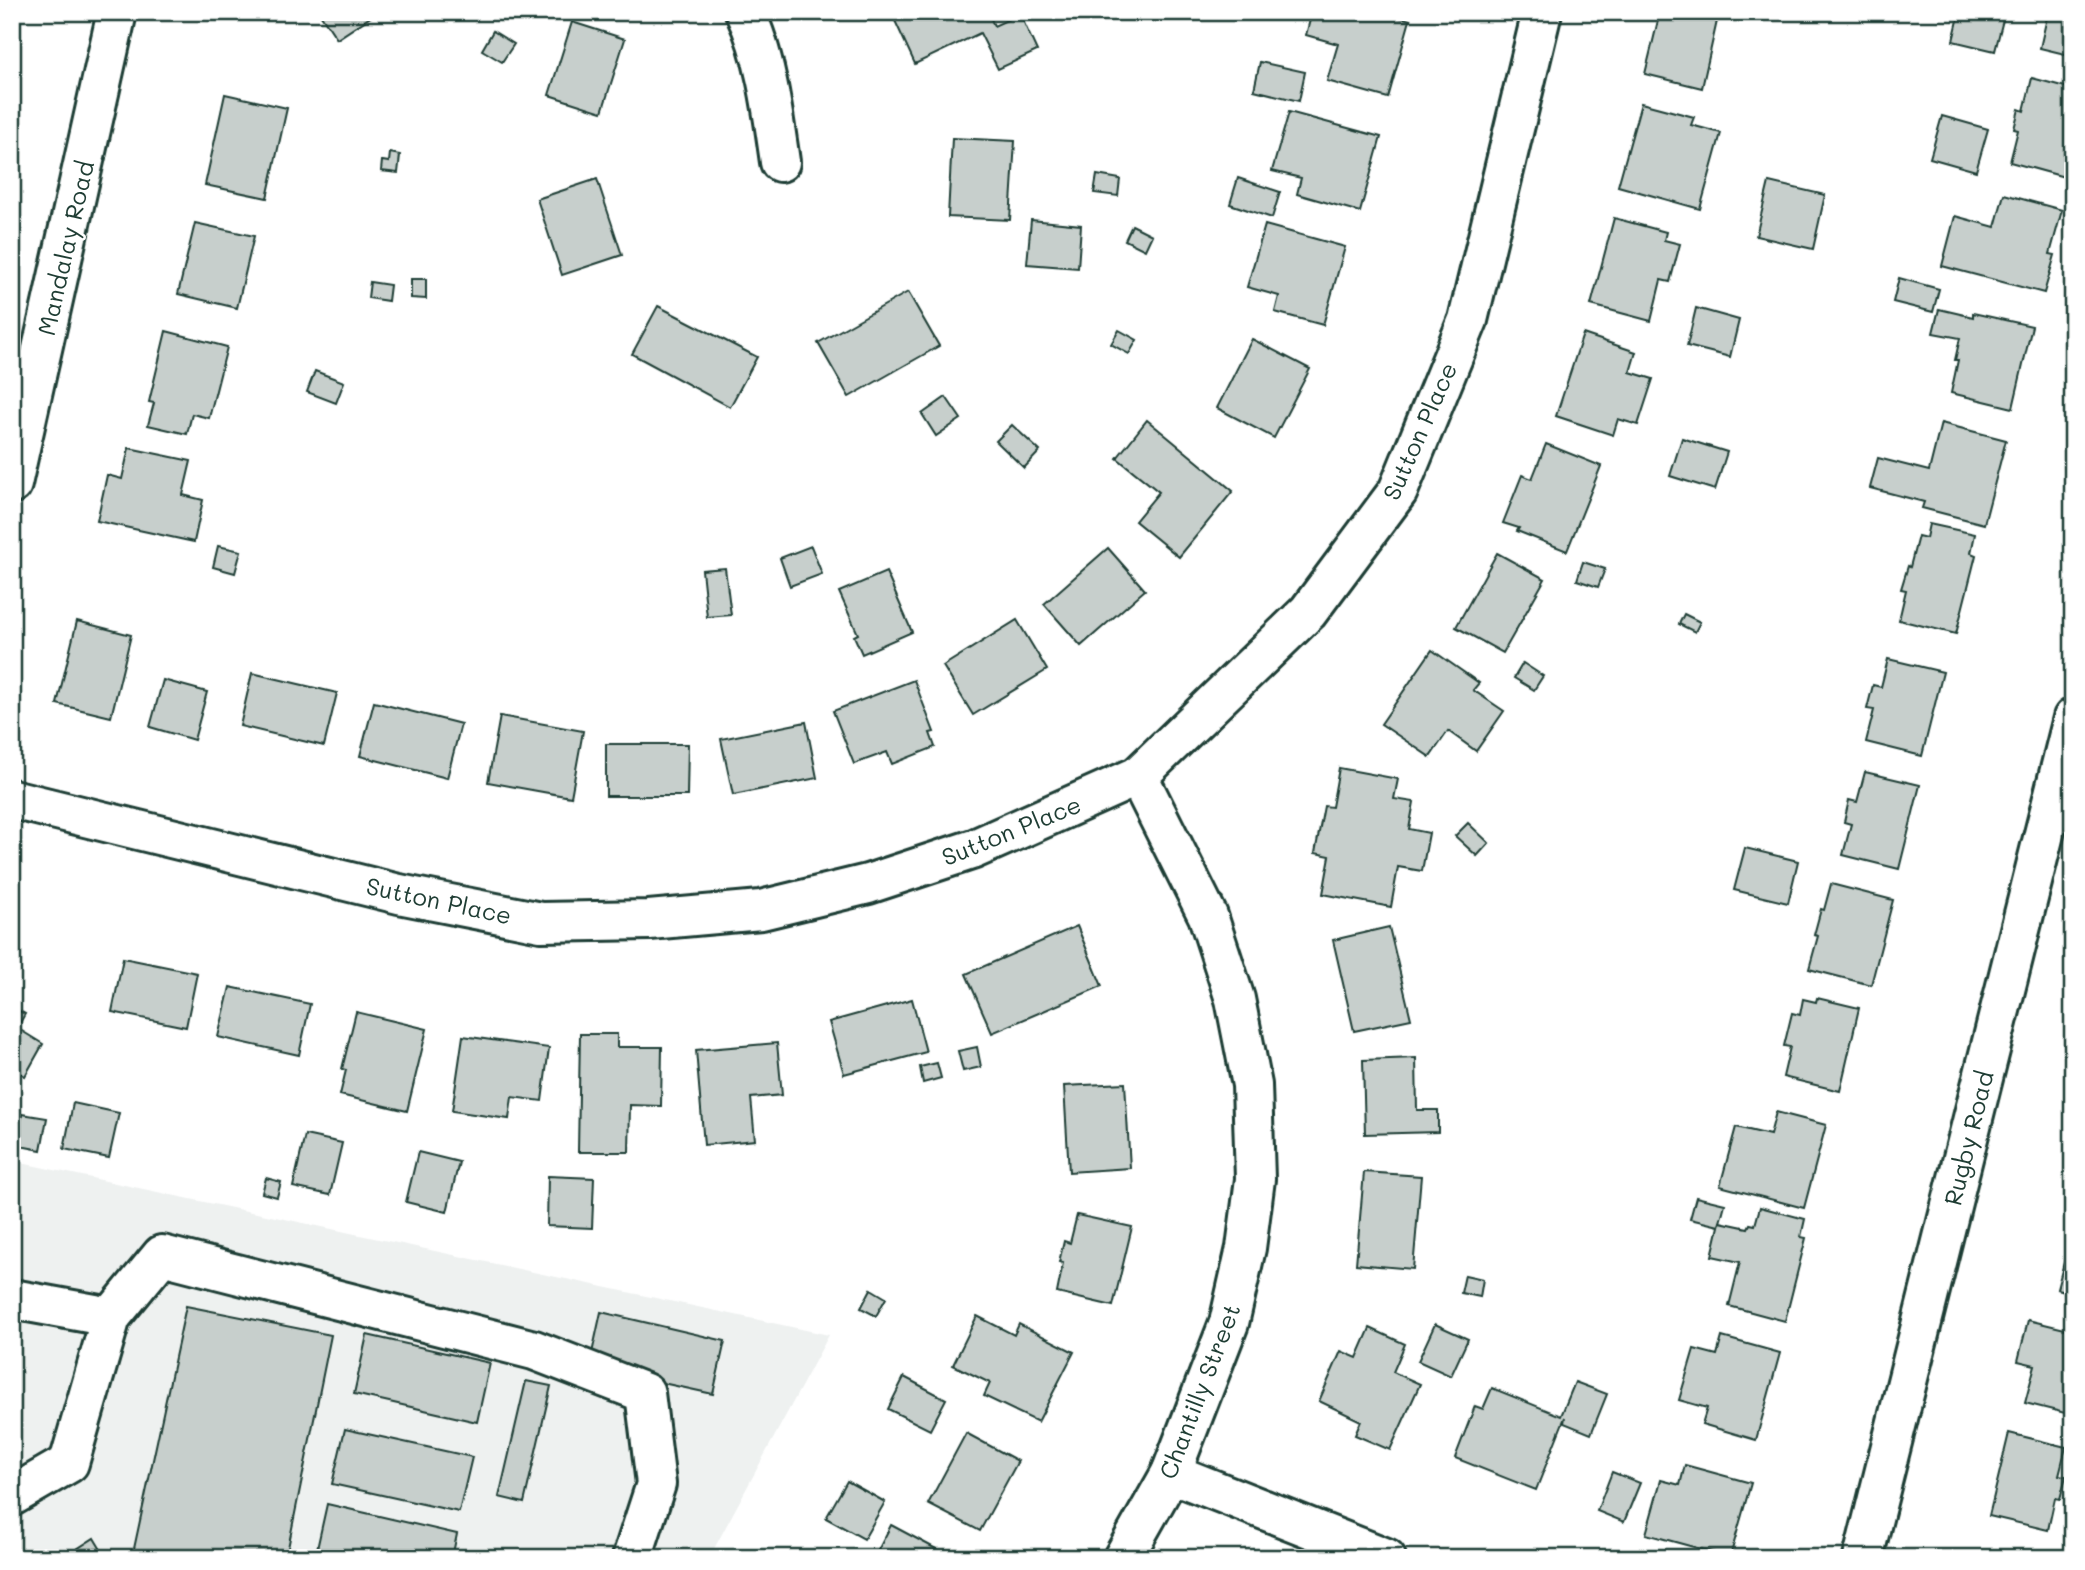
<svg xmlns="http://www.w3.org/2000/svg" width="2085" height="1570" font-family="Mali,sans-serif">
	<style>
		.built { fill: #eef1f0 }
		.building { fill: #c7cfcc; stroke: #1f3d34; stroke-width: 2 }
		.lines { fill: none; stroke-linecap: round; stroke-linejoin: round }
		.minor-casing { stroke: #1f3d34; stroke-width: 44 }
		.minor { stroke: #fff; stroke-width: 38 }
		.labels { text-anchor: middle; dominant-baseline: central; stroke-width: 5; stroke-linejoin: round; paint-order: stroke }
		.street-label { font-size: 24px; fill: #1f3d34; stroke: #fff }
	</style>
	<rect width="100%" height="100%" fill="#fff"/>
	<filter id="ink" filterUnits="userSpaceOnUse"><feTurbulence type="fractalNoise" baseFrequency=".0143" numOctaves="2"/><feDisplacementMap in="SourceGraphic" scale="14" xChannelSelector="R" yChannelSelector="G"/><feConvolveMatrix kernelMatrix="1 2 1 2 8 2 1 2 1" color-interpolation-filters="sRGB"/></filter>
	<g filter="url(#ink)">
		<path class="built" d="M12,1161L829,1335L709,1558H12Z"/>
		<g class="building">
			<path d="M319,12H378L337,39Z"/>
			<path d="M891,12H988L994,26L1020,14L1037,51L998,69L980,33L915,64Z"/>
			<path d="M1312,12H1382L1410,20L1388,98L1327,81L1338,44L1306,35Z"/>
			<path d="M1660,12H1719L1702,88L1645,74Z"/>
			<path d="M1960,12H2005L1995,51L1953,41Z"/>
			<path d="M2045,12H2073V56L2040,48L2048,13Z"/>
			<path d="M572,22L625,39L602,112L549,95Z"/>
			<path d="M493,31L514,44L502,62L482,50Z"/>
			<path d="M1260,62L1305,72L1299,101L1254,90Z"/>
			<path d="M2032,78L2073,89V159L2068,178L2010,162L2018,130L2014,129L2019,109L2024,111Z"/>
			<path d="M225,94L287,108L267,198L205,185Z"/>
			<path d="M1641,103L1694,117L1691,125L1721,133L1700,209L1618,186Z"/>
			<path d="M1289,112L1381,137L1360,212L1297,194L1301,178L1272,171Z"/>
			<path d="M1942,116L1988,129L1976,171L1930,158Z"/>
			<path d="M952,138L1015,141L1010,220L948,217Z"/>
			<path d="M390,153L400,155L398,173L381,171L382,161L389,162Z"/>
			<path d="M1097,175L1120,179L1118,196L1094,193Z"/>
			<path d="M1238,178L1280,192L1272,218L1230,204Z"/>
			<path d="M597,179L622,255L562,275L537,199Z"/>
			<path d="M1769,182L1825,195L1813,249L1756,236Z"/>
			<path d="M2004,194L2062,210L2050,254L2055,255L2044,293L1942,266L1955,216L1995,227Z"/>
			<path d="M1614,218L1666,232L1664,240L1680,244L1670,282L1661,280L1651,321L1591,305Z"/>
			<path d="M1031,220L1081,225L1078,268L1027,264Z"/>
			<path d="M195,223L254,236L237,308L178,294Z"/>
			<path d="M1132,225L1152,235L1145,250L1125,240Z"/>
			<path d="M1265,225L1345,247L1323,325L1275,312L1279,296L1247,287Z"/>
			<path d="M1899,278L1939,289L1933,312L1893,302Z"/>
			<path d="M411,279H426V299L411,298Z"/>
			<path d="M370,282L390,285L388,301L368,298Z"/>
			<path d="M908,292L939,346L849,397L818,343Z"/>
			<path d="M658,306L757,357L730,407L632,354Z"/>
			<path d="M1696,308L1739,320L1730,357L1687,346Z"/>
			<path d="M1939,309L1973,317V313L2032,326L2013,408L1951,393L1958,360H1955L1960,338L1933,333Z"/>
			<path d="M1119,330L1137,340L1129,354L1111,344Z"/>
			<path d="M166,331L227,347L209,418L192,414L187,434L148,425L154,403L149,402Z"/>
			<path d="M1583,334L1636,352L1630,372L1653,379L1638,425L1618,419L1613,435L1556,416Z"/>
			<path d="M1252,339L1310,369L1274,438L1217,408Z"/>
			<path d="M315,371L344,382L336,403L307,392Z"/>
			<path d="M946,397L961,419L936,436L922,414Z"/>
			<path d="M1147,420L1233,491L1179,557L1135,521L1159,492L1117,458Z"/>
			<path d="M1941,423L2006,440L1984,524L1922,508L1924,502L1870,488L1878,458L1929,471Z"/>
			<path d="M1012,425L1040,451L1024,468L996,441Z"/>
			<path d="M1682,438L1727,452L1715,490L1670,476Z"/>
			<path d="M1546,444L1601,466L1567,551L1517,531L1519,528L1503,523L1522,475L1532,479Z"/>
			<path d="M129,448L191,461L183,495L203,500L194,542L97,521L107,475L122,479Z"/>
			<path d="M1929,524L1975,534L1971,553L1976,555L1956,634L1899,620L1906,590L1901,589L1908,566L1910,567L1918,536L1926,538Z"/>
			<path d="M218,546L241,551L235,573L213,567Z"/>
			<path d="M811,546L822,574L790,586L780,558Z"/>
			<path d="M1108,548L1145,590L1081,646L1044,604Z"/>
			<path d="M1497,553L1545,579L1503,653L1456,627Z"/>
			<path d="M1583,562L1605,569L1598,587L1577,580Z"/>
			<path d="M725,568L731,615L707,617L702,570Z"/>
			<path d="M886,572L912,632L862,654L854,636L858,634L839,592Z"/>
			<path d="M1684,614L1700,622L1695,632L1679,624Z"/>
			<path d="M1017,620L1047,670L973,715L943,666Z"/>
			<path d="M77,621L131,635L111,717L57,704Z"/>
			<path d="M1432,650L1479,683L1473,690L1504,711L1476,751L1448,731L1430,757L1381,724Z"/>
			<path d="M1888,659L1943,672L1922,756L1866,742L1874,710L1867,709L1873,685L1881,687Z"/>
			<path d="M1523,663L1543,676L1534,690L1514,678Z"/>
			<path d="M252,673L337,693L324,746L240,726Z"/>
			<path d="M163,680L207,692L194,740L150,727Z"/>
			<path d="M914,680L934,732L930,733L935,747L892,764L887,752L854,764L833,711Z"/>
			<path d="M374,702L461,724L447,778L360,756Z"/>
			<path d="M500,716L583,731L571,797L488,782Z"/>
			<path d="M806,722L817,778L733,795L721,739Z"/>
			<path d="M606,744H688L687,796H606Z"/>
			<path d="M1339,768L1398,779L1394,799L1414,802L1409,829L1429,833L1422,871L1398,867L1391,907L1323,894L1330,856L1315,853L1324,806L1332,807Z"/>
			<path d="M1865,772L1920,785L1899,869L1843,855L1851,824L1844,822L1849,800L1857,802Z"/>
			<path d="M1468,823L1489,843L1477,856L1455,836Z"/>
			<path d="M1745,848L1798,861L1788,903L1734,890Z"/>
			<path d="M1831,884L1893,900L1871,985L1809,969L1818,936L1814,935L1821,909L1824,910Z"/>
			<path d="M1077,926L1102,986L992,1033L966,974Z"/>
			<path d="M1389,927L1411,1019L1354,1031L1333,940Z"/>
			<path d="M123,958L197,973L186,1027L112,1012Z"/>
			<path d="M230,987L310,1004L299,1055L218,1037Z"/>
			<path d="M1817,998L1859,1008L1840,1091L1783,1077L1790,1047L1784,1046L1792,1013L1800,1015L1803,999L1816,1002Z"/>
			<path d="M912,999L926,1052L844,1074L829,1022Z"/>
			<path d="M12,1007L25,1014L17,1028L43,1044L25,1076L12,1068Z"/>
			<path d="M356,1012L427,1029L407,1111L340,1095L346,1070L342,1069Z"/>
			<path d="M580,1034H617V1047H662L661,1106L630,1105L629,1152H578Z"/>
			<path d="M463,1036L549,1048L542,1101L512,1097L509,1119L452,1111Z"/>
			<path d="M777,1043L782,1095L751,1098L755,1140L704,1145L696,1050Z"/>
			<path d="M977,1047L981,1067L963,1071L958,1051Z"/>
			<path d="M1416,1058L1417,1110H1438V1132L1365,1134L1363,1060Z"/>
			<path d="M937,1063L941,1078L923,1083L920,1067Z"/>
			<path d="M1125,1083L1130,1168L1069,1172L1064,1086Z"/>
			<path d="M73,1103L119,1113L109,1158L64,1149Z"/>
			<path d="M1776,1112L1826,1125L1804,1208L1720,1186L1736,1127L1770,1135Z"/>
			<path d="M22,1114L47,1118L41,1150L15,1145L18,1130H15L16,1124L20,1126Z"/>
			<path d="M305,1135L342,1143L330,1195L293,1187Z"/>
			<path d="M418,1152L459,1162L447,1212L406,1202Z"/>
			<path d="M1364,1172L1421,1176L1413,1269L1356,1264Z"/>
			<path d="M548,1176L594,1178L592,1228L547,1226Z"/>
			<path d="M266,1178L281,1182L277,1197L262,1193Z"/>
			<path d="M1696,1197L1725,1204L1719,1226L1690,1219Z"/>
			<path d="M1760,1207L1805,1219L1801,1237L1806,1238L1785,1321L1729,1306L1740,1262L1712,1256L1720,1222L1748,1228L1750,1224L1755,1225Z"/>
			<path d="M1077,1215L1132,1227L1113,1306L1057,1293L1063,1263L1059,1262L1064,1241L1070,1243Z"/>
			<path d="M2073,1228V1293L2057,1289Z"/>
			<path d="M1465,1275L1483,1279L1480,1297L1461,1293Z"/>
			<path d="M871,1289L886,1298L876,1316L861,1308Z"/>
			<path d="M186,1306L331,1335L286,1558H132Z"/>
			<path d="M601,1312L725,1341L713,1394L589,1367Z"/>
			<path d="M977,1316L1014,1335L1019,1324L1074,1352L1038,1422L984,1396L990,1383L953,1365Z"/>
			<path d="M2028,1320L2073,1331V1415L2025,1403L2035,1365L2018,1361Z"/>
			<path d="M1435,1324L1468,1339L1451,1376L1418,1361Z"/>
			<path d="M1370,1328L1405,1344L1393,1372L1420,1384L1390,1450L1355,1435L1361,1421L1319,1401L1341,1351L1357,1358Z"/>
			<path d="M367,1335L490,1363L477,1422L354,1394Z"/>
			<path d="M1722,1337L1780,1353L1756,1440L1702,1424L1707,1408L1679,1400L1694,1349L1717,1355Z"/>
			<path d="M904,1377L946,1399L930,1430L888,1409Z"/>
			<path d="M526,1381L551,1386L524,1503L499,1497Z"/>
			<path d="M1575,1382L1607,1394L1591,1434L1564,1423L1565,1417L1536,1490L1455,1458L1475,1406L1483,1409L1492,1388L1561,1416Z"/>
			<path d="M345,1429L472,1457L459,1512L332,1484Z"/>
			<path d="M966,1433L1018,1461L980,1531L928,1504Z"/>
			<path d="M2009,1433L2066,1447L2059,1475L2066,1476L2060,1499L2055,1498L2048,1530L1989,1516Z"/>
			<path d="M1685,1465L1751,1483L1730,1557L1646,1534L1661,1480L1680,1485Z"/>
			<path d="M1612,1472L1640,1483L1624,1522L1597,1511Z"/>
			<path d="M847,1481L885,1502L864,1539L826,1518Z"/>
			<path d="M327,1504L457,1534L452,1558H315Z"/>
			<path d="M891,1525L953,1558H874Z"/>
			<path d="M94,1538L106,1558H63Z"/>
		</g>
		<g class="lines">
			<defs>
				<g id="minor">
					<path d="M745,12C766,56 773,113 780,162"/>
					<path d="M12,484L117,12"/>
					<path d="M12,799L399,894L541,922L649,920L761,910L868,884L974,849L1138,776L1308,612L1398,491L1468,320L1542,12"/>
					<path d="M12,1299L111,1317L69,1463L12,1496"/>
					<path d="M111,1317L162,1255L534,1350L645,1393L656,1484L632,1558"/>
					<path d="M1171,1473L1386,1558"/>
					<path d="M1123,1558L1171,1473L1229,1323L1246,1248L1255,1179L1252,1085L1235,999L1208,916L1138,776"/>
					<path d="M1863,1558L2073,718"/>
				</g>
			</defs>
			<use href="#minor" class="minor-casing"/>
			<use href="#minor" class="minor"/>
		</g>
	</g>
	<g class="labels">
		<g class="street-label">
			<text transform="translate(65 248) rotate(-77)">Mandalay Road</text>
			<text transform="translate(1419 431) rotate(-66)">Sutton Place</text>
			<text transform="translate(1011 830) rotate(-22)">Sutton Place</text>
			<text transform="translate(439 900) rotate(12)">Sutton Place</text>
			<text transform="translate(1968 1138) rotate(-76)">Rugby Road</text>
			<text transform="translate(1199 1391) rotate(-69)">Chantilly Street</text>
		</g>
	</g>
	<rect width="2085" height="1570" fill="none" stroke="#fff" stroke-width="42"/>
	<rect x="21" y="21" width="2043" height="1528" fill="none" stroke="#1f3d34" stroke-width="2.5" filter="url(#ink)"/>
</svg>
